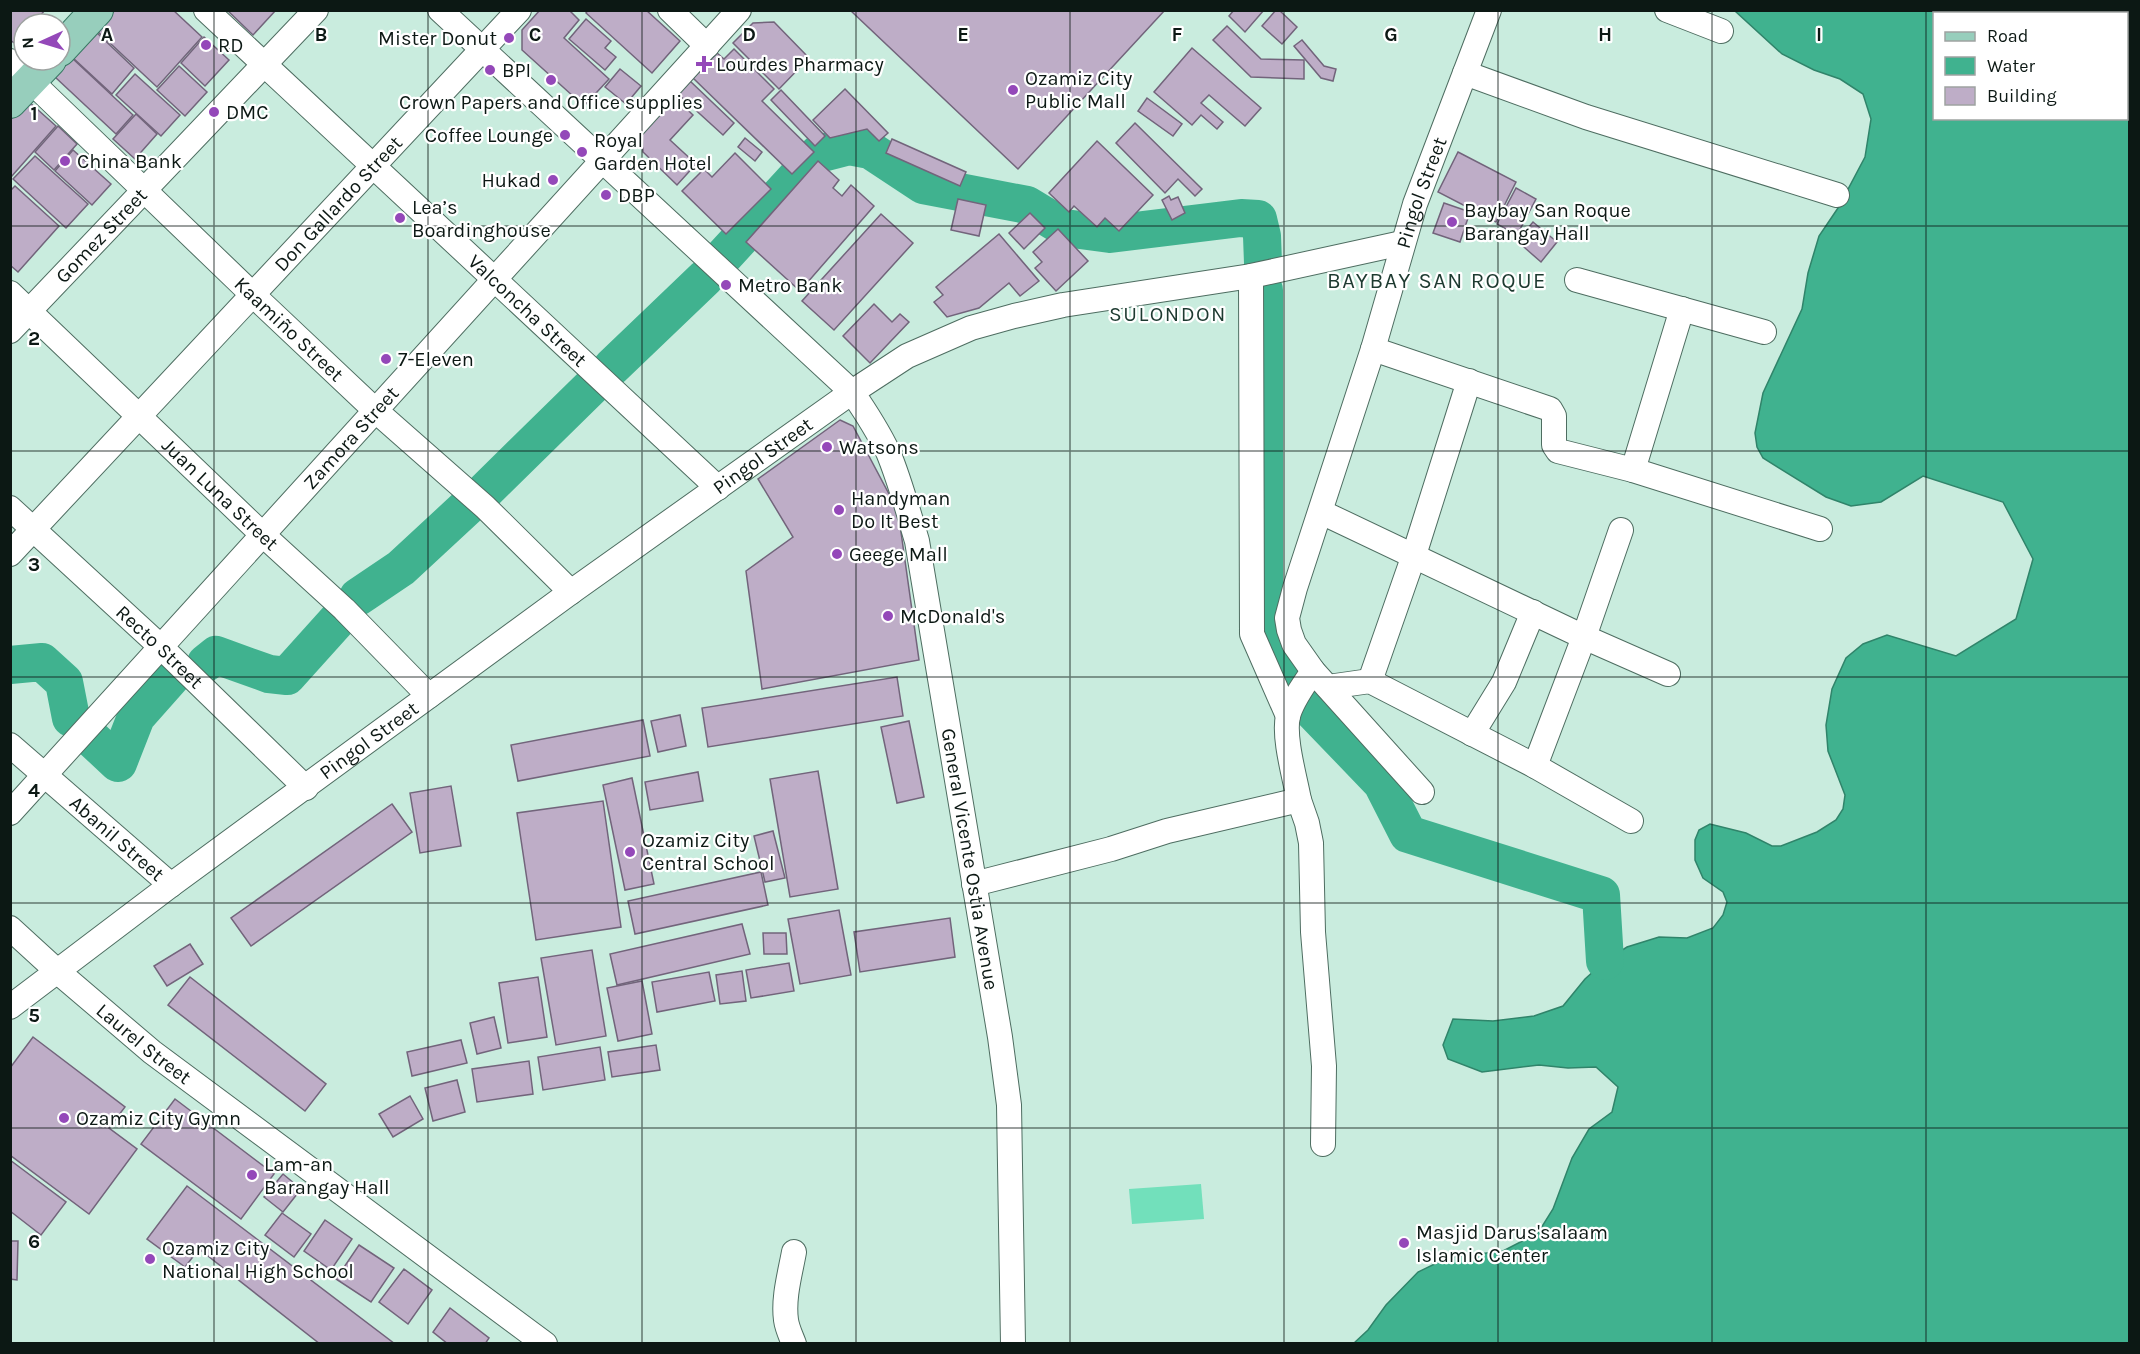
<svg xmlns="http://www.w3.org/2000/svg" width="2140" height="1354" font-family="Karla,sans-serif">
	<style>
		.green { fill: #72e0bb }
		.water { fill: #40b28f; stroke: #30846a; stroke-width: 1.5; fill-rule: evenodd }
		.lines { fill: none; stroke-linecap: round; stroke-linejoin: round }
		.river { stroke: #40b28f; stroke-width: 38 }
		.building { fill: #beadc7; stroke: #72647b; stroke-width: 1.5 }
		.minor-casing { stroke: #4e6d61; stroke-width: 26 }
		.major-casing { stroke: #397964; stroke-width: 34 }
		.minor { stroke: #fff; stroke-width: 24 }
		.major { stroke: #97cebc; stroke-width: 32 }
		.grid { fill: none; stroke: #0c1814; stroke-width: 1.5; stroke-opacity: 0.55 }
		.poi-dot { fill: #9448b9; stroke: #fff; stroke-width: 2 }
		.labels { text-anchor: middle; dominant-baseline: central; stroke-width: 4.5; stroke-linejoin: round; paint-order: stroke }
		.poi-label { font-size: 20px; fill: #0c1814; stroke: #fff; text-anchor: start }
		.street-label { font-size: 20px; fill: #0c1814; stroke: #fff }
		.neighbourhood-label { font-size: 21px; letter-spacing: 1.5px; fill: #1d3a30; stroke: #fff }
		.quarter-label { font-size: 22px; letter-spacing: 1.5px; fill: #1d3a30; stroke: #fff }
		.grid-label { font-size: 20px; text-anchor: middle; font-weight: bold; fill: #0c1814; stroke: #fff; stroke-width: 4.5; stroke-linejoin: round; paint-order: stroke }
	</style>
	<rect width="100%" height="100%" fill="#c9ecde"/>
	<path class="green" d="M1201,1184L1204,1219L1132,1224L1129,1189Z"/>
	<path class="water" d="M1735,11H2129V1343L1353,1344L1368,1330L1386,1305L1418,1272L1447,1258L1503,1251L1538,1233L1553,1209L1572,1158L1589,1129L1612,1112L1618,1087L1596,1067L1568,1068L1539,1065L1482,1072L1448,1059L1443,1045L1453,1019L1493,1021L1534,1016L1563,1006L1585,979L1605,961L1627,947L1659,937L1687,938L1713,928L1723,915L1727,902L1723,892L1703,878L1695,860V840L1699,830L1710,824L1746,833L1772,846H1781L1817,832L1836,820L1843,809L1845,795L1828,751L1826,725L1832,689L1846,658L1863,644L1887,635L1956,656L2016,619L2033,559L2003,502L1923,476L1881,502L1851,506L1826,497L1763,458L1757,447L1755,433L1763,393L1802,309L1808,273L1819,236L1838,208L1865,157L1871,119L1863,94L1840,79L1814,70L1782,54ZM1934,14H2126V118H1934Z"/>
	<g class="lines">
		<g class="river">
			<path d="M724,256L818,154L849,146L870,150L923,185L1027,205L1065,228L1110,234L1241,218L1258,219L1262,236L1263,263"/>
			<path d="M1264,290V587L1272,651L1279,667L1290,682"/>
			<path d="M612,367L705,278"/>
			<path d="M483,493L592,386"/>
			<path d="M358,597L401,568L469,505"/>
			<path d="M206,663L216,655L269,674L287,676L341,616"/>
			<path d="M10,665L42,662L64,682L71,718"/>
			<path d="M1307,705L1382,783L1408,834L1601,895L1605,961"/>
			<path d="M89,736L118,763L136,717L175,673"/>
		</g>
	</g>
	<g class="building">
		<path d="M10,10H45L33,24H24V35L16,44L10,40Z"/>
		<path d="M115,10H173L202,37L157,87L97,31Z"/>
		<path d="M227,10H276L253,35Z"/>
		<path d="M540,10H569L579,20L564,38L609,79L584,106L522,50V30Z"/>
		<path d="M588,10H646L680,41L652,73L586,13Z"/>
		<path d="M850,10H1165L1018,169Z"/>
		<path d="M1234,10H1264L1245,32L1229,16Z"/>
		<path d="M1276,10H1279L1297,27L1282,44L1262,26Z"/>
		<path d="M586,19L611,41L605,48L616,57L605,70L569,39Z"/>
		<path d="M774,22L809,58L779,89L733,43L753,23Z"/>
		<path d="M1227,26L1261,59L1304,60V79L1251,77L1213,40Z"/>
		<path d="M95,31L134,68L112,94L72,57Z"/>
		<path d="M204,37L229,60L205,86L181,63Z"/>
		<path d="M1302,40L1324,66L1336,69L1333,81L1321,78L1294,46Z"/>
		<path d="M1192,48L1261,108L1245,126L1209,95L1201,103L1223,122L1217,129L1201,115L1192,125L1154,92Z"/>
		<path d="M734,49L774,89L762,101L814,152L792,174L693,78L717,53L724,59Z"/>
		<path d="M72,58L133,115L116,134L55,77Z"/>
		<path d="M179,66L207,92L185,116L157,90Z"/>
		<path d="M620,69L641,86L626,104L605,87Z"/>
		<path d="M135,74L180,115L161,136L116,95Z"/>
		<path d="M690,81L734,123L723,135L678,94Z"/>
		<path d="M845,89L888,133L879,141L867,129L830,138L813,120Z"/>
		<path d="M781,90L825,136L815,146L771,100Z"/>
		<path d="M673,96L693,115L670,140L696,164L677,185L643,152L642,130Z"/>
		<path d="M1147,98L1182,124L1173,136L1138,111Z"/>
		<path d="M28,101L56,126L11,177L10,120Z"/>
		<path d="M136,114L157,134L135,159L113,139Z"/>
		<path d="M1135,123L1202,189L1195,196L1178,179L1165,193L1116,143Z"/>
		<path d="M58,126L77,144L54,170L35,152Z"/>
		<path d="M745,138L762,152L755,161L738,147Z"/>
		<path d="M892,139L966,172L960,186L886,153Z"/>
		<path d="M1097,141L1153,195L1119,231L1105,218L1097,227L1074,206L1069,212L1049,193Z"/>
		<path d="M73,150L111,184L92,205L55,171Z"/>
		<path d="M1458,152L1516,182L1496,222L1438,192Z"/>
		<path d="M735,153L771,189L726,234L682,191L704,169L712,177Z"/>
		<path d="M35,156L88,204L66,228L13,179Z"/>
		<path d="M818,161L839,180L833,188L842,196L851,185L874,206L800,291L746,242Z"/>
		<path d="M15,186L59,226L18,272L10,265V191Z"/>
		<path d="M1516,188L1536,199L1517,235L1497,224Z"/>
		<path d="M1169,196L1171,200L1178,197L1185,213L1172,220L1162,200Z"/>
		<path d="M958,199L986,205L979,236L951,230Z"/>
		<path d="M1444,203L1470,212L1460,242L1433,233Z"/>
		<path d="M1030,213L1045,228L1024,249L1009,233Z"/>
		<path d="M881,214L913,243L834,330L802,301Z"/>
		<path d="M1533,222L1557,242L1541,262L1517,241Z"/>
		<path d="M1058,229L1088,261L1056,291L1035,268L1042,262L1033,252Z"/>
		<path d="M999,234L1039,281L1020,296L1009,283L979,308L947,317L934,302L943,295L936,287Z"/>
		<path d="M874,304L892,322L900,314L909,322L870,363L843,336Z"/>
		<path d="M840,420L853,426L898,511L919,660L762,689L746,571L793,537L758,479Z"/>
		<path d="M897,677L903,716L708,747L702,708Z"/>
		<path d="M680,715L686,746L658,752L651,721Z"/>
		<path d="M643,720L650,756L518,781L511,745Z"/>
		<path d="M909,721L924,797L897,803L881,727Z"/>
		<path d="M818,771L838,889L790,897L770,779Z"/>
		<path d="M698,772L703,801L650,810L645,782Z"/>
		<path d="M632,778L654,884L625,890L603,785Z"/>
		<path d="M451,786L461,846L420,853L410,793Z"/>
		<path d="M603,801L621,927L536,940L517,813Z"/>
		<path d="M392,804L412,832L251,946L231,918Z"/>
		<path d="M773,831L785,878L765,882L754,836Z"/>
		<path d="M761,872L768,905L635,934L628,901Z"/>
		<path d="M839,910L851,975L800,984L788,919Z"/>
		<path d="M950,918L955,957L860,972L854,932Z"/>
		<path d="M742,924L750,954L617,985L610,954Z"/>
		<path d="M763,933H786L787,954H764Z"/>
		<path d="M190,944L203,964L167,986L154,966Z"/>
		<path d="M592,950L606,1036L556,1045L541,958Z"/>
		<path d="M789,963L794,991L751,998L746,970Z"/>
		<path d="M742,971L746,1001L720,1004L716,975Z"/>
		<path d="M709,972L715,1001L657,1012L652,982Z"/>
		<path d="M190,977L326,1084L305,1111L168,1005Z"/>
		<path d="M538,977L547,1037L508,1043L499,983Z"/>
		<path d="M642,981L652,1034L618,1041L607,988Z"/>
		<path d="M494,1017L501,1048L477,1054L470,1023Z"/>
		<path d="M33,1037L125,1107L109,1128L137,1149L89,1214L10,1155V1068Z"/>
		<path d="M461,1040L467,1063L412,1076L407,1052Z"/>
		<path d="M656,1045L660,1070L612,1077L608,1052Z"/>
		<path d="M600,1047L605,1080L543,1090L538,1057Z"/>
		<path d="M529,1061L533,1094L477,1102L472,1069Z"/>
		<path d="M457,1080L465,1112L433,1121L425,1088Z"/>
		<path d="M410,1096L423,1119L393,1137L379,1114Z"/>
		<path d="M175,1099L274,1174L241,1219L141,1144Z"/>
		<path d="M10,1160L66,1202L41,1235L10,1211Z"/>
		<path d="M283,1174L301,1189L283,1212L264,1197Z"/>
		<path d="M187,1186L395,1344H320L199,1249L185,1267L147,1239Z"/>
		<path d="M282,1213L311,1234L294,1257L265,1235Z"/>
		<path d="M325,1220L352,1239L331,1270L304,1251Z"/>
		<path d="M10,1241H18L17,1280L10,1279Z"/>
		<path d="M359,1245L394,1268L371,1302L336,1279Z"/>
		<path d="M404,1269L432,1290L408,1324L379,1302Z"/>
		<path d="M450,1308L489,1338L485,1344H448L433,1332Z"/>
	</g>
	<g class="lines">
		<defs>
			<g id="minor">
				<path id="s1" d="M206,10L718,488"/>
				<path id="s2" d="M440,10L852,392C865,411 878,431 888,452C900,481 908,511 917,541L1000,1037L1009,1105L1013,1344"/>
				<path d="M670,10L707,46"/>
				<path d="M1667,10L1721,31"/>
				<path id="s3" d="M10,61L253,295L376,411L485,507L571,592"/>
				<path d="M1465,73L1586,117L1837,195"/>
				<path d="M1251,276L1252,634L1288,716"/>
				<path d="M1577,280L1764,332"/>
				<path id="s4" d="M10,293L263,535L344,609L429,696"/>
				<path id="s5" d="M10,331L316,10"/>
				<path d="M1373,349L1550,409L1554,416V445L1558,451L1633,470L1820,529"/>
				<path d="M1633,470L1682,309"/>
				<path id="s6" d="M10,508L161,647L306,788"/>
				<path d="M1321,512L1584,637L1668,674"/>
				<path id="s7" d="M10,554L519,10"/>
				<path d="M1370,681L1414,555L1469,381"/>
				<path d="M1328,687L1370,681L1535,766L1631,821"/>
				<path d="M1472,734L1504,682L1533,612"/>
				<path id="s8" d="M10,745L171,885"/>
				<path d="M1535,766L1584,637L1621,530"/>
				<path id="s9" d="M1422,792L1313,671L1294,644L1289,630L1287,618L1295,588L1373,349L1415,204L1489,10"/>
				<path d="M1299,800L1307,823L1311,843L1313,932L1324,1066L1323,1144"/>
				<path id="s10" d="M10,813L739,10"/>
				<path d="M974,884L1111,849L1167,831L1299,800C1295,778 1283,737 1288,716C1292,700 1304,685 1313,671"/>
				<path id="s11" d="M10,928L57,971L152,1052L545,1344"/>
				<path id="s12" d="M10,1007L171,885L571,592L852,392L907,356L971,328L1014,316L1063,305L1251,276L1402,243"/>
				<path d="M794,1344C791,1336 787,1328 786,1320C783,1298 790,1274 794,1252"/>
			</g>
			<g id="major">
				<path d="M60,50L97,10"/>
				<path d="M10,102L50,60"/>
			</g>
		</defs>
		<use href="#minor" class="minor-casing"/>
		<use href="#major" class="major-casing"/>
		<use href="#minor" class="minor"/>
		<use href="#major" class="major"/>
	</g>
	<path class="grid" d="M214,10V1344M428,10V1344M642,10V1344M856,10V1344M1070,10V1344M1284,10V1344M1498,10V1344M1712,10V1344M1926,10V1344M10,226H2130M10,451H2130M10,677H2130M10,903H2130M10,1128H2130"/>
	<g class="poi-dot">
		<circle cx="509" cy="38" r="6"/>
		<circle cx="206" cy="45" r="6"/>
		<path d="M701 55h6v6h6v6h-6v6h-6v-6h-6v-6h6z"/>
		<circle cx="490" cy="70" r="6"/>
		<circle cx="551" cy="80" r="6"/>
		<circle cx="1013" cy="90" r="6"/>
		<circle cx="214" cy="112" r="6"/>
		<circle cx="565" cy="135" r="6"/>
		<circle cx="582" cy="152" r="6"/>
		<circle cx="65" cy="161" r="6"/>
		<circle cx="553" cy="180" r="6"/>
		<circle cx="606" cy="195" r="6"/>
		<circle cx="400" cy="218" r="6"/>
		<circle cx="1452" cy="222" r="6"/>
		<circle cx="726" cy="285" r="6"/>
		<circle cx="386" cy="359" r="6"/>
		<circle cx="827" cy="447" r="6"/>
		<circle cx="839" cy="510" r="6"/>
		<circle cx="837" cy="554" r="6"/>
		<circle cx="888" cy="616" r="6"/>
		<circle cx="630" cy="852" r="6"/>
		<circle cx="64" cy="1118" r="6"/>
		<circle cx="252" cy="1175" r="6"/>
		<circle cx="1404" cy="1243" r="6"/>
		<circle cx="150" cy="1259" r="6"/>
	</g>
	<g class="labels">
		<g class="poi-label">
			<text x="497" y="38" text-anchor="end">Mister Donut</text>
			<text x="218" y="45">RD</text>
			<text x="716" y="64">Lourdes Pharmacy</text>
			<text x="502" y="70">BPI</text>
			<text x="1025" y="78">Ozamiz City<tspan x="1025" dy="23">Public Mall</tspan></text>
			<text x="551" y="102" text-anchor="middle">Crown Papers and Office supplies</text>
			<text x="226" y="112">DMC</text>
			<text x="553" y="135" text-anchor="end">Coffee Lounge</text>
			<text x="594" y="140">Royal<tspan x="594" dy="23">Garden Hotel</tspan></text>
			<text x="77" y="161">China Bank</text>
			<text x="541" y="180" text-anchor="end">Hukad</text>
			<text x="618" y="195">DBP</text>
			<text x="412" y="207">Lea’s<tspan x="412" dy="23">Boardinghouse</tspan></text>
			<text x="1464" y="210">Baybay San Roque<tspan x="1464" dy="23">Barangay Hall</tspan></text>
			<text x="738" y="285">Metro Bank</text>
			<text x="398" y="359">7-Eleven</text>
			<text x="839" y="447">Watsons</text>
			<text x="851" y="498">Handyman<tspan x="851" dy="23">Do It Best</tspan></text>
			<text x="849" y="554">Geege Mall</text>
			<text x="900" y="616">McDonald's</text>
			<text x="642" y="840">Ozamiz City<tspan x="642" dy="23">Central School</tspan></text>
			<text x="76" y="1118">Ozamiz City Gymn</text>
			<text x="264" y="1164">Lam-an<tspan x="264" dy="23">Barangay Hall</tspan></text>
			<text x="1416" y="1232">Masjid Darus'salaam<tspan x="1416" dy="23">Islamic Center</tspan></text>
			<text x="162" y="1248">Ozamiz City<tspan x="162" dy="23">National High School</tspan></text>
		</g>
		<g class="street-label">
			<text stroke="none"><textPath href="#s9" startOffset="669">Pingol Street</textPath></text>
			<text stroke="none"><textPath href="#s7" startOffset="480">Don Gallardo Street</textPath></text>
			<text stroke="none"><textPath href="#s5" startOffset="132">Gomez Street</textPath></text>
			<text stroke="none"><textPath href="#s1" startOffset="440">Valconcha Street</textPath></text>
			<text stroke="none"><textPath href="#s3" startOffset="387">Kaamiño Street</textPath></text>
			<text stroke="none"><textPath href="#s10" startOffset="507">Zamora Street</textPath></text>
			<text stroke="none"><textPath href="#s12" startOffset="933">Pingol Street</textPath></text>
			<text stroke="none"><textPath href="#s4" startOffset="291">Juan Luna Street</textPath></text>
			<text stroke="none"><textPath href="#s6" startOffset="204">Recto Street</textPath></text>
			<text stroke="none"><textPath href="#s12" startOffset="447">Pingol Street</textPath></text>
			<text stroke="none"><textPath href="#s8" startOffset="142">Abanil Street</textPath></text>
			<text stroke="none"><textPath href="#s2" startOffset="1048">General Vicente Ostia Avenue</textPath></text>
			<text stroke="none"><textPath href="#s11" startOffset="177">Laurel Street</textPath></text>
		</g>
		<g class="neighbourhood-label">
			<text x="1168" y="314">SULONDON</text>
		</g>
		<g class="quarter-label">
			<text x="1437" y="281">BAYBAY SAN ROQUE</text>
		</g>
	</g>
	<g class="grid-label">
		<text x="107" y="41">A</text>
		<text x="321" y="41">B</text>
		<text x="535" y="41">C</text>
		<text x="749" y="41">D</text>
		<text x="963" y="41">E</text>
		<text x="1177" y="41">F</text>
		<text x="1391" y="41">G</text>
		<text x="1605" y="41">H</text>
		<text x="1819" y="41">I</text>
		<text x="34" y="120">1</text>
		<text x="34" y="345">2</text>
		<text x="34" y="571">3</text>
		<text x="34" y="797">4</text>
		<text x="34" y="1022">5</text>
		<text x="34" y="1248">6</text>
	</g>
	<rect width="2140" height="1354" fill="none" stroke="#0c1814" stroke-width="24"/>
	<rect x="1933" y="12" width="195" height="108" fill="#ffffff" stroke="#9ea3a1" stroke-width="1.5"/>
	<rect x="1945" y="32" width="30" height="9" fill="#97cebc" stroke="#9ea3a1" stroke-width="1.5"/>
	<text x="1987" y="42" font-size="18" fill="#0c1814">Road</text>
	<rect x="1945" y="57" width="30" height="18" fill="#40b28f" stroke="#9ea3a1" stroke-width="1.5"/>
	<text x="1987" y="72" font-size="18" fill="#0c1814">Water</text>
	<rect x="1945" y="87" width="30" height="18" fill="#beadc7" stroke="#9ea3a1" stroke-width="1.5"/>
	<text x="1987" y="102" font-size="18" fill="#0c1814">Building</text>
	<g transform="translate(42 42) rotate(266)"><circle r="28" fill="#ffffff" stroke="#9ea3a1" stroke-width="1.5"/>
	<path d="M0-4.5L10 22L0 15L-10 22Z" fill="#9448b9"/>
	<text y="-9" font-size="16" font-weight="bold" text-anchor="middle" fill="#0c1814">N</text>
	</g>
</svg>
